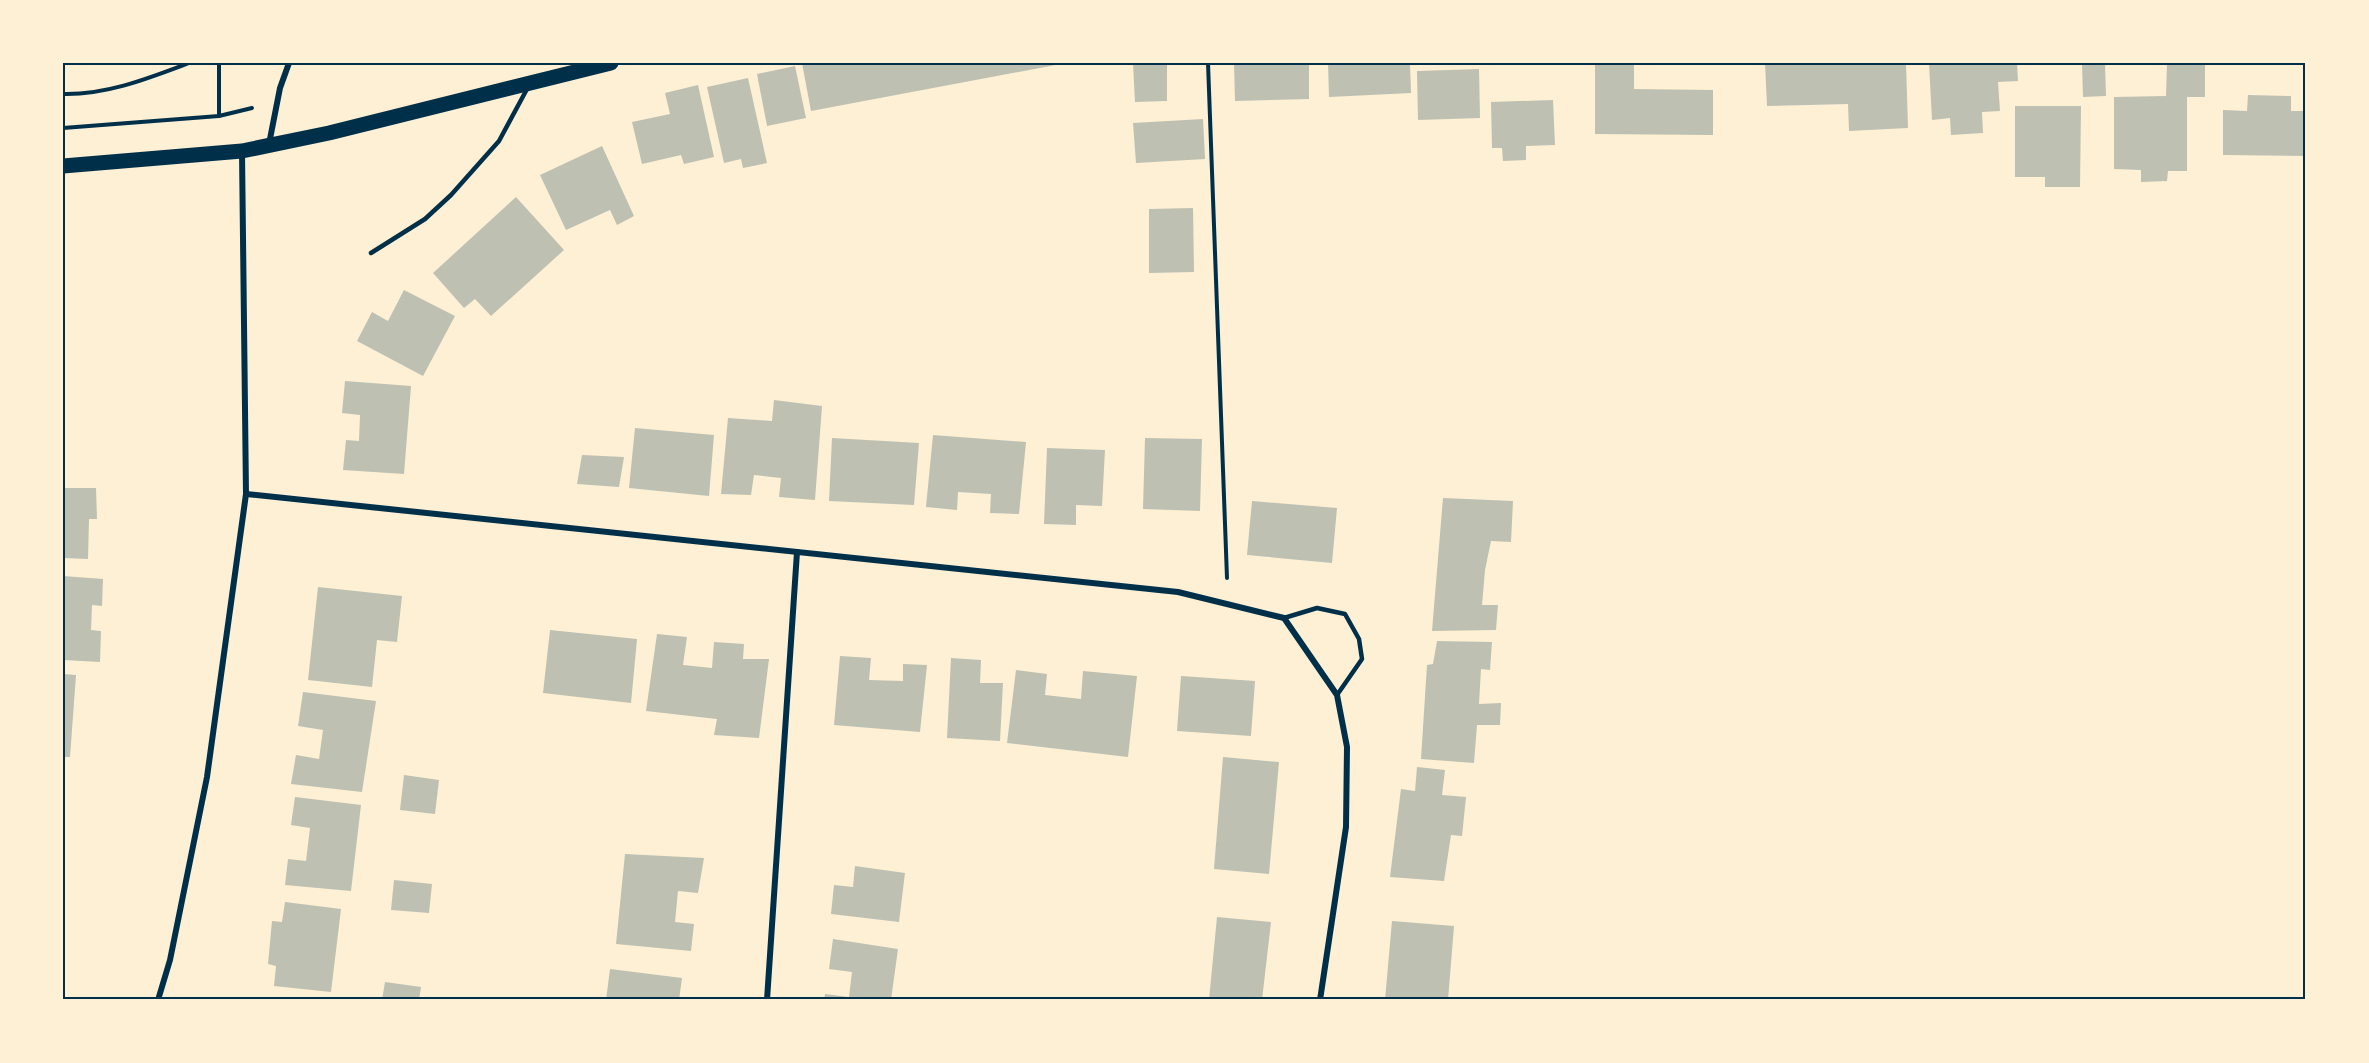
<svg xmlns="http://www.w3.org/2000/svg" width="2369" height="1063" font-family="Arial,sans-serif">
	<style>
		.building { fill: #bec0b2 }
		.lines { fill: none; stroke-linecap: round; stroke-linejoin: round }
		.path { stroke: #003049; stroke-width: 4 }
		.service { stroke: #003049; stroke-width: 4.5 }
		.minor { stroke: #003049; stroke-width: 6 }
		.primary { stroke: #003049; stroke-width: 15 }
		.neatline { fill: none; stroke: #003049; stroke-width: 2 }
	</style>
	<rect width="100%" height="100%" fill="#fdf0d5"/>
	<g class="building">
		<path d="M802,63H1061V64L811,111Z"/>
		<path d="M1133,63H1167V101L1135,102Z"/>
		<path d="M1234,63H1309V99L1235,101Z"/>
		<path d="M1328,63H1410L1411,93L1329,97Z"/>
		<path d="M1595,63H1634V89L1713,90V135L1595,134Z"/>
		<path d="M1765,63H1906L1908,128L1849,131L1848,104L1767,106Z"/>
		<path d="M1929,63H2017L2018,81L1998,82L2000,111L1982,112L1983,133L1951,135L1950,118L1932,120Z"/>
		<path d="M2082,63H2105L2106,96L2083,97Z"/>
		<path d="M2167,63H2205V97H2187V171H2168L2167,181L2141,182V170L2114,169V97L2166,96Z"/>
		<path d="M795,66L806,118L767,126L757,74Z"/>
		<path d="M1479,69L1480,118L1418,120L1417,71Z"/>
		<path d="M748,78L767,163L743,168L741,159L724,163L707,87Z"/>
		<path d="M698,85L714,157L684,164L681,155L642,164L632,122L670,114L665,93Z"/>
		<path d="M2248,95L2291,96V111H2306V156L2223,155V110L2247,111Z"/>
		<path d="M1553,100L1555,145L1526,146V160L1503,161L1502,148H1492L1491,102Z"/>
		<path d="M2015,106H2081L2080,187H2045V177H2015Z"/>
		<path d="M1203,119L1205,159L1136,163L1133,123Z"/>
		<path d="M602,146L634,216L617,225L610,210L566,230L540,175Z"/>
		<path d="M516,197L564,250L491,316L475,299L464,308L433,273Z"/>
		<path d="M1193,208L1194,272L1149,273V209Z"/>
		<path d="M404,290L455,316L423,376L357,341L372,312L388,321Z"/>
		<path d="M345,381L411,386L404,474L343,470L346,440L359,441L360,415L342,413Z"/>
		<path d="M774,400L822,406L815,500L779,497L781,478L754,475L751,495L721,494L728,418L772,421Z"/>
		<path d="M635,428L714,435L709,496L629,488Z"/>
		<path d="M933,435L1026,442L1019,514L990,513L991,494L958,492L957,510L926,507Z"/>
		<path d="M832,438L919,443L914,505L829,501Z"/>
		<path d="M1145,438L1202,439L1200,511L1143,509Z"/>
		<path d="M1047,448L1105,450L1102,506L1076,505V525L1044,524Z"/>
		<path d="M582,455L624,457L619,487L577,484Z"/>
		<path d="M63,488H96L97,519H89L88,559L63,558Z"/>
		<path d="M1443,498L1513,501L1511,542L1491,541L1485,570L1482,605H1498L1496,630L1432,631Z"/>
		<path d="M1252,501L1337,508L1332,563L1247,555Z"/>
		<path d="M63,576L103,579L102,606L92,605L91,630L101,631L100,662L63,660Z"/>
		<path d="M318,587L402,596L397,642L377,640L372,687L308,680Z"/>
		<path d="M550,630L637,639L631,703L543,693Z"/>
		<path d="M657,634L687,637L683,665L712,668L714,642L744,644L743,659H769L759,738L714,735L717,719L646,711Z"/>
		<path d="M1437,641L1492,642L1490,670L1481,669L1479,704L1501,703L1500,725H1477L1474,763L1421,759L1427,665L1433,664Z"/>
		<path d="M840,656L871,658L869,680L903,681V664L927,665L920,732L834,725Z"/>
		<path d="M951,658L981,660L980,683H1003L1000,741L947,738Z"/>
		<path d="M1016,670L1047,674L1045,695L1081,699L1083,671L1137,676L1128,757L1007,743Z"/>
		<path d="M63,674L76,675L70,757H63Z"/>
		<path d="M1181,676L1255,681L1251,736L1177,731Z"/>
		<path d="M303,692L376,701L362,792L291,784L296,755L319,759L323,730L298,726Z"/>
		<path d="M1223,757L1279,762L1269,874L1214,869Z"/>
		<path d="M1417,767L1445,770L1442,795L1466,797L1462,836L1451,835L1444,881L1390,877L1401,789L1415,791Z"/>
		<path d="M404,775L439,780L435,814L400,810Z"/>
		<path d="M295,797L361,805L351,891L285,885L288,859L306,861L310,828L291,825Z"/>
		<path d="M625,854L704,858L698,893L678,891L675,922L694,924L691,951L616,944Z"/>
		<path d="M855,866L905,873L899,922L831,914L834,885L853,887Z"/>
		<path d="M394,880L432,884L429,913L391,910Z"/>
		<path d="M285,902L341,909L331,992L274,986L276,966L268,964L272,921L282,922Z"/>
		<path d="M1217,917L1271,922L1262,1000H1209Z"/>
		<path d="M1392,921L1454,926L1448,1000H1385Z"/>
		<path d="M833,939L898,949L891,1000H824L825,994L849,997L852,972L829,969Z"/>
		<path d="M610,969L682,978L679,1000H606Z"/>
		<path d="M385,982L421,987L419,1000H382Z"/>
	</g>
	<g class="lines">
		<g class="path">
			<path d="M1208,63L1227,578"/>
			<path d="M63,94C107,95 149,78 189,63"/>
			<path d="M219,116V63"/>
			<path d="M63,128L219,116L252,108"/>
		</g>
		<g class="service">
			<path d="M371,253L425,219L451,195L499,141L527,89"/>
			<path d="M1284,618L1317,608L1345,614L1359,639L1362,659L1337,695"/>
		</g>
		<g class="minor">
			<path d="M269,144L280,88L289,63"/>
			<path d="M246,494L1178,592L1284,618L1337,695L1347,747L1346,827L1320,1000"/>
			<path d="M158,1000L170,960L207,777L246,494L242,152"/>
			<path d="M767,1000L797,552"/>
		</g>
		<path class="primary" d="M63,166L242,151L329,133L611,63"/>
	</g>
	<rect width="2369" height="1063" fill="none" stroke="#fdf0d5" stroke-width="129"/>
	<rect x="64" y="64" width="2240" height="934" class="neatline"/>
</svg>
